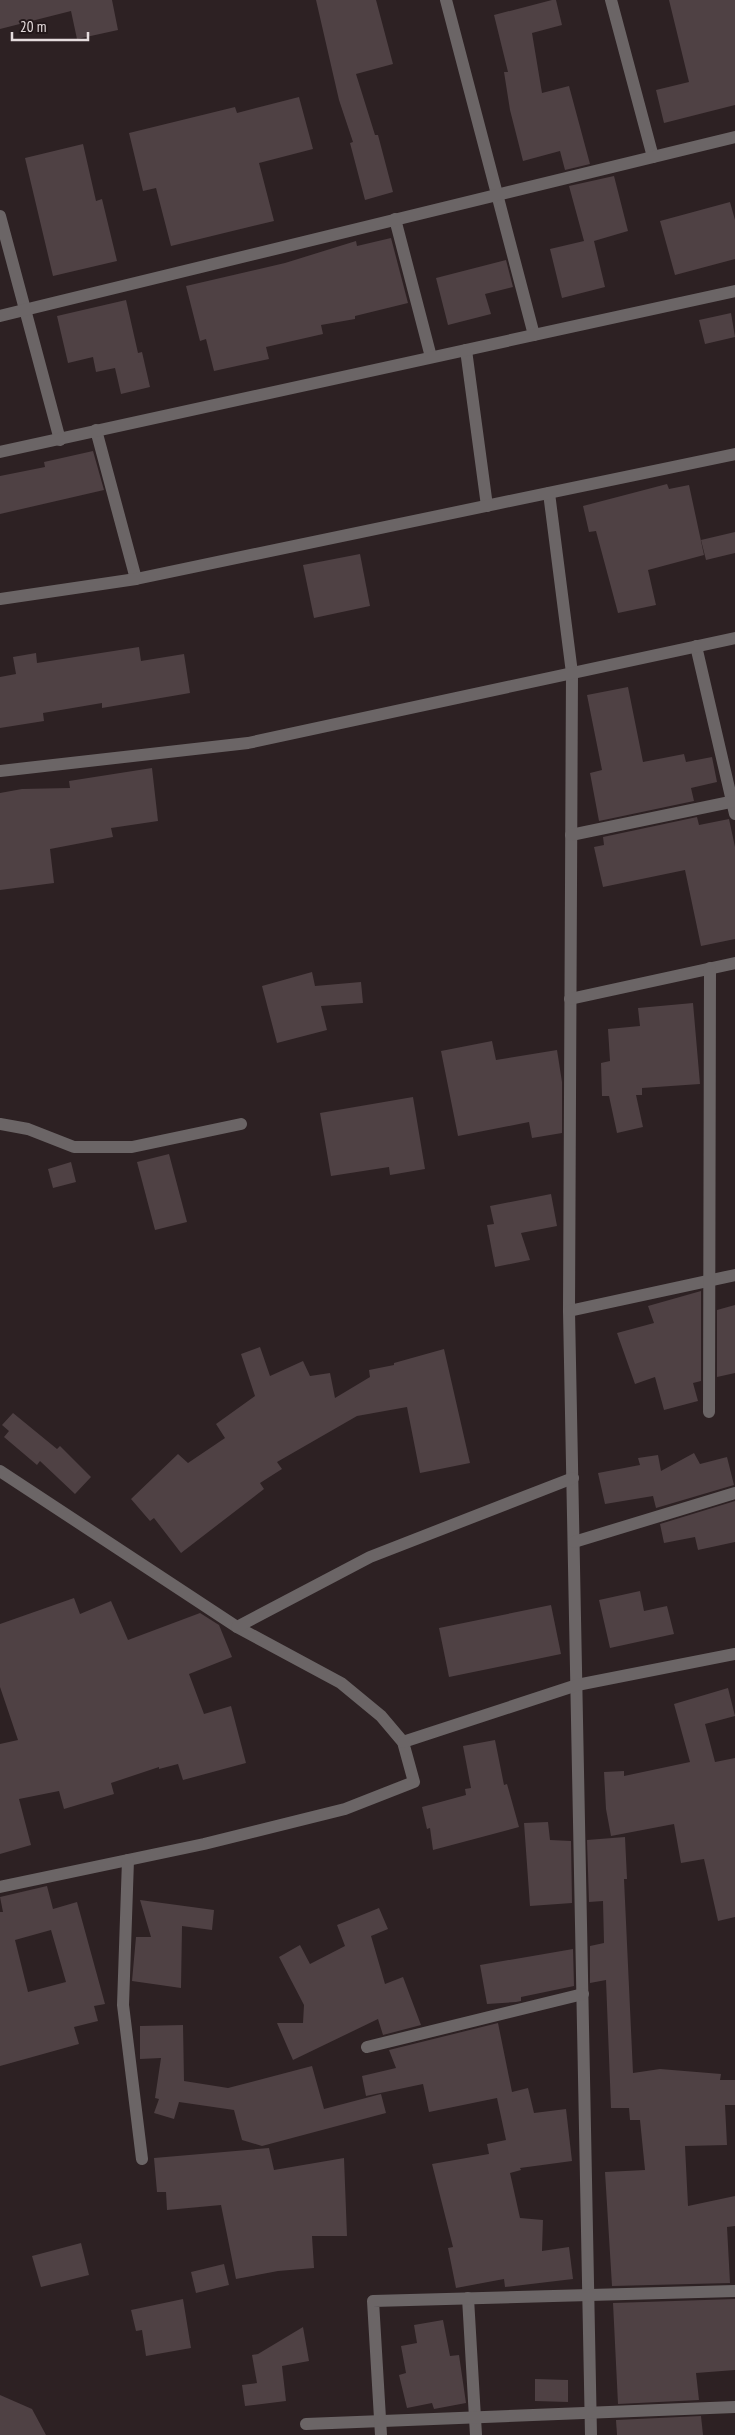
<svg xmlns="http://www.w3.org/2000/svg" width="735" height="2435" font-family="'PT Sans Narrow',sans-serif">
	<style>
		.building { fill: #4f4144; fill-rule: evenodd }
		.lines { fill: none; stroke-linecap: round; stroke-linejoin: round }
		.minor { stroke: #6b6566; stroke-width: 12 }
	</style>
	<rect width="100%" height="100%" fill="#2d2123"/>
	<g class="building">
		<path d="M0,0H112L118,30L77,39L71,11L0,29Z"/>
		<path d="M316,0H376L393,64L356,74L375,135H378L393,192L365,200L350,143L353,142L339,100Z"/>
		<path d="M552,0H556L562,25L532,33L542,93L569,86L590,164L565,170L560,151L523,161L510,110L504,72H508L494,15Z"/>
		<path d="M669,0H735V105L664,123L656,90L689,82Z"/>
		<path d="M299,97L313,149L259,163L274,221L171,246L156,188L143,191L129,133L235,107L237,113Z"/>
		<path d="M83,144L96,201L102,199L117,261L53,276L25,158Z"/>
		<path d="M614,176L628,231L594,241L605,287L562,298L550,249L584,241L569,186Z"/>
		<path d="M730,202L735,220V259L675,275L660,221Z"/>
		<path d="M391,238L408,303L355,316V319L321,325L323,334L266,347L269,359L214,371L206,339L200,341L186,286L285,263L356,241L357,246Z"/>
		<path d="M506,260L513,287L485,294L491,314L448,325L436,278Z"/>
		<path d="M126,300L138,353L142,352L150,387L121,394L115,368L96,372L93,357L68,363L57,316Z"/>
		<path d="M731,313L735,337L705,344L699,320Z"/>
		<path d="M93,451L104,490L0,514V476L45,467L44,462Z"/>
		<path d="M667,484L669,489L689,485L704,555L648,570L656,605L618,613L596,531L589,532L583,506Z"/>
		<path d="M735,532V553L706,560L701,540Z"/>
		<path d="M360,554L370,606L314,618L303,565Z"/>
		<path d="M139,647L141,661L184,654L190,693L102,708V703L43,713L44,721L0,728V677L16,674L13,657L36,653L37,663Z"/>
		<path d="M628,687L643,762L684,754L686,762L712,757L717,782L691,788L694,801L599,821L590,773L602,770L587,695Z"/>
		<path d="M152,768L158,821L111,828L113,837L50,849L54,883L0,890V793L22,789L70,788L69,781Z"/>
		<path d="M697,817L699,825L729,819L735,847V939L701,946L685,870L603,887L594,847L604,845L603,837Z"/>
		<path d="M312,972L315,986L361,982L363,1003L321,1006L327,1030L277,1043L262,986Z"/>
		<path d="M693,1003L700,1084L642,1088V1095H636L643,1127L617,1133L609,1096H602L601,1063L610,1061L608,1029L640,1026L638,1008Z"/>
		<path d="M492,1041L496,1060L557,1050L562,1082V1133L532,1138L529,1122L458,1136L441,1051Z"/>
		<path d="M413,1097L425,1169L390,1175L389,1167L331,1176L320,1113Z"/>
		<path d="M169,1154L187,1222L155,1230L137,1162Z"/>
		<path d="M71,1162L76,1182L53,1188L48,1169Z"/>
		<path d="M551,1194L557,1226L521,1233L530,1260L495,1267L487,1225L494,1224L490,1206Z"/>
		<path d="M701,1291V1381L693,1383L698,1401L664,1410L655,1377L635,1384L617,1333L654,1323L648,1306Z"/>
		<path d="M735,1305V1373L717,1377V1310Z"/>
		<path d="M260,1347L270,1376L303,1361L310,1376L330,1373L335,1398L370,1377L369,1370L394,1365V1363L444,1349L470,1463L420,1473L407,1407L357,1416L277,1462L282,1469L260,1483L264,1489L181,1553L154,1518L150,1521L131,1499L178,1454L188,1463L225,1438L216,1424L255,1396L241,1354Z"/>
		<path d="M13,1413L57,1449L60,1446L91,1477L75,1494L40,1461L37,1465L4,1437L9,1431L2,1425Z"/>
		<path d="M694,1453L700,1464L727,1457L734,1485L656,1508L653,1496L605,1504L598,1473L640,1465L638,1458L658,1455L661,1471Z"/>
		<path d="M735,1501V1542L698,1550L695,1537L664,1543L660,1524Z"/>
		<path d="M640,1591L644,1611L667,1606L674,1634L610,1648L599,1600Z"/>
		<path d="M74,1598L80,1614L111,1601L128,1640L200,1613L219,1625L232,1657L189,1674L204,1714L231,1706L246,1763L183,1780L178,1764L159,1769V1767L111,1783L114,1794L64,1809L59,1791L19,1799L31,1845L0,1854V1744L18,1740L0,1687V1624Z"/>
		<path d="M551,1605L561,1654L449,1677L439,1628Z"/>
		<path d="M728,1688L735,1716L705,1724L715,1762L735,1758V1917L718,1921L704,1859L681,1863L674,1824L611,1836L606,1809L604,1772L624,1771V1776L690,1762L674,1704Z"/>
		<path d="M495,1740L504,1785L507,1784L519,1827L433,1850L430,1828L427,1829L422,1807L466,1795L465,1789L471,1788L463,1746Z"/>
		<path d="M548,1822L550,1840L571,1841L572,1903L530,1906L524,1823Z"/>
		<path d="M625,1837L627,1879H624L633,2073L660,2069L721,2074L720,2080H735V2105H725L727,2145L685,2146L688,2206L735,2196V2226L727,2227L730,2283L612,2286L605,2172L645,2170L640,2120H630L629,2108H611L606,1980L590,1983V1946L604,1943L603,1901L589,1902L587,1840Z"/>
		<path d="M47,1886L53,1909L77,1902L105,2004L94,2006L98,2021L74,2027L79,2044L0,2066V1912H3L0,1897ZM51,1930L66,1982L28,1992L15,1940Z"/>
		<path d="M140,1900L214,1910L212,1930L182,1926L181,1988L132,1981L136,1937H151Z"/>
		<path d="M379,1908L388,1929L371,1936L385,1984L403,1977L421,2025L383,2035L378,2019L293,2060L277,2023H303L304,2005L279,1957L300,1945L310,1964L345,1946L337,1925Z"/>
		<path d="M573,1949L574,1986L521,1997V2001L516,2002L487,2004L480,1965Z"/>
		<path d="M498,2023L512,2092L528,2088L534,2113L566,2109L572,2161L520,2168L521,2170L510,2173L520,2218L543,2220L542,2251L569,2247L573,2279L505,2287L504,2279L456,2288L448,2248L453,2247L432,2164L489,2154L487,2144L506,2140L497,2098L429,2112L423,2084L366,2096L362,2076L396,2068L389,2050Z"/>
		<path d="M183,2025L184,2081L228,2088L312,2066L324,2109L381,2094L386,2113L262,2146L242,2140L234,2110L179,2102L174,2119L154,2113L159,2099L155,2098L161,2058L140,2059V2026Z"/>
		<path d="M269,2148L274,2170L344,2158L347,2236H312L314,2268L278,2271L236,2279L221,2205L167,2210L166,2192H157L154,2158Z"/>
		<path d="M81,2243L89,2275L41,2287L32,2256Z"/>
		<path d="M224,2264L229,2285L196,2293L191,2272Z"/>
		<path d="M183,2299L191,2348L146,2356L142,2330L136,2331L131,2310Z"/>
		<path d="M735,2299V2370L696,2373L699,2400L618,2404L613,2303Z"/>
		<path d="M443,2320L450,2356L459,2355L466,2403L434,2409L432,2403L407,2408L399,2375L406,2373L401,2346L417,2343L414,2325Z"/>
		<path d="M303,2327L309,2361L282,2366L286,2401L245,2406L242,2385L257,2383L252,2355L258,2354Z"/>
		<path d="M535,2379L568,2380V2402L535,2401Z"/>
		<path d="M0,2395L32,2409L46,2435H0Z"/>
		<path d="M701,2416L703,2435H617L616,2420Z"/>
	</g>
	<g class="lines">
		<g class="minor">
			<path d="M446,0L534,335"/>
			<path d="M611,0L653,157"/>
			<path d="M0,216L60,440"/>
			<path d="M395,219L431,357"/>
			<path d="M0,316L735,137"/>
			<path d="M466,350L487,506"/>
			<path d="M96,430L136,579"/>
			<path d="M0,452L735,291"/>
			<path d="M549,493L572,673L569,1311L591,2435"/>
			<path d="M0,599L136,579L735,454"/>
			<path d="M696,646L735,814"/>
			<path d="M0,771L248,743L735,638"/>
			<path d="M571,835L735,801"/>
			<path d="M570,999L735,963"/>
			<path d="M0,1124L28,1129L74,1147H132L241,1124"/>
			<path d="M569,1311L735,1275"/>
			<path d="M709,1412L710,968"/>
			<path d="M0,1471L237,1627L341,1683L381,1716L403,1742L414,1782L345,1809L204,1844L0,1887"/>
			<path d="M574,1542L735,1493"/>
			<path d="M237,1627L370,1557L573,1478"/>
			<path d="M403,1742L577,1685L735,1654"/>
			<path d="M128,1860L123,2005L142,2159"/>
			<path d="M367,2047L583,1994"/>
			<path d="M468,2298L476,2435"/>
			<path d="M306,2424L735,2407"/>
			<path d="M381,2435L373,2301L735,2291"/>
		</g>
	</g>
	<path d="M12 32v8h76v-8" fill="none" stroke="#e5dcdd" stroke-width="2.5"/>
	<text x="20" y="32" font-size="15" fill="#e5dcdd" stroke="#23181a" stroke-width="4" paint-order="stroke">20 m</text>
</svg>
